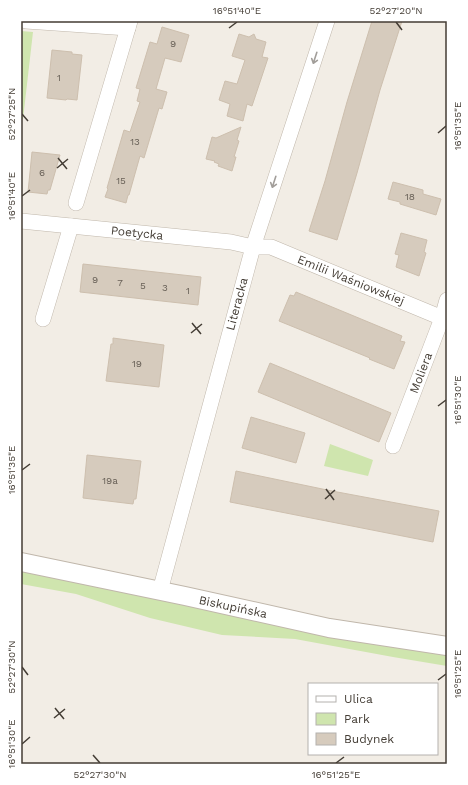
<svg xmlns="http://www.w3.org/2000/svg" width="468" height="785" font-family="'Work Sans',sans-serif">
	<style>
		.green { fill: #cfe5ae }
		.building { fill: #d6cbbd; stroke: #cdbfae }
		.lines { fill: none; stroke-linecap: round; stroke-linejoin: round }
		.minor-casing { stroke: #c0b7ab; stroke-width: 16 }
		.tertiary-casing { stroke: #c0b7ab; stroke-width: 20 }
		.minor { stroke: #fff; stroke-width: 15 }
		.tertiary { stroke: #fff; stroke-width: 18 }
		.oneway { stroke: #a29e9a }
		.ticks { fill: none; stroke: #443d35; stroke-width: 1.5 }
		.labels { text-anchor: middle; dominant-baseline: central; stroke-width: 3; stroke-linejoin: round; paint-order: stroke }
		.number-label { font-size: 10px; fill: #686057 }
		.street-label { font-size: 12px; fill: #443d35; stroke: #fff }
		.neatline { fill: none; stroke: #443d35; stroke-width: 1.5 }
		.ticks-label { font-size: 10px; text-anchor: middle; fill: #443d35 }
	</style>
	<rect width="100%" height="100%" fill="#f2ede5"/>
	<g class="green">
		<path d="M21,31L33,32L23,119H21Z"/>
		<path d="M330,444L373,460L368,476L324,466Z"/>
		<path d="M21,568L447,653V666L393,657L295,639L222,635L150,618L76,594L21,584Z"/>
	</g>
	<g class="building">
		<path d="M372,21H402L380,90L357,173L337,240L309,231L325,181L347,102Z"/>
		<path d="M162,27L189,35L181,62L165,58L156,89L167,92L162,109L159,108L144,158L140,156L129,195H128L126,203L105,197L108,189L107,188L124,130L130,132L140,102L137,101L140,89L136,88L150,42L157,44Z"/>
		<path d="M239,34L249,37L254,34L256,39L266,42L262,57L268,58L252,106L247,104L243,121L227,116L230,104L219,100L225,81L237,84L245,60L232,56Z"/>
		<path d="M52,50L72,52V54L82,55L77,100L67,99L66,100L47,98Z"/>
		<path d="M241,127L237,140L239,141L234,157H236L232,171L218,166L219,164L214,162L215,161L206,159L212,137L216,138Z"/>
		<path d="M32,152L60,155L50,190H48L47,194L28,192Z"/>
		<path d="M393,182L423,190V194L441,199L436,215L400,204V202L388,199Z"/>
		<path d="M401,233L427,240L424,252L426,253L419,276L396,267L399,255L395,254Z"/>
		<path d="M83,264L201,277L198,305L80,292Z"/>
		<path d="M296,292L402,336L400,341L405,342L394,369L369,359L370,358L279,321L290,295L294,296Z"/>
		<path d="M113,338L164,345L159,387L106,381L111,344H113Z"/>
		<path d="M270,363L391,413L379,442L258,392Z"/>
		<path d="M251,417L305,433L296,463L242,448Z"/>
		<path d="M87,455L141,461L136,499H134L133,504L83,498Z"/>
		<path d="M236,471L332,491L439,511L433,542L230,502Z"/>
	</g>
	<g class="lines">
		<defs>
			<g id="minor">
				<path d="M26,21L128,28"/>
				<path d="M76,203L130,21"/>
				<path d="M21,221L231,242L253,247H271L447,320"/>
				<path d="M43,319L71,226"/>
				<path d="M393,446L442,318L447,300"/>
				<path d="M160,591L253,247L327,21"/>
			</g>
			<path id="tertiary" d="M21,562L185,596L329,628L447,646"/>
		</defs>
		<use href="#minor" class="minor-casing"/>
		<use href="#tertiary" class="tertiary-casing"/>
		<use href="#minor" class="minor"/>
		<use href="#tertiary" class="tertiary"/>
	</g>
	<defs><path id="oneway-shaft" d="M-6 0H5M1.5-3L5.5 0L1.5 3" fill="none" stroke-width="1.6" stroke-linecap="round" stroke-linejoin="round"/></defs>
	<g class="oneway">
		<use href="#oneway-shaft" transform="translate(315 58) rotate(108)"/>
		<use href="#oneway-shaft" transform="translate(274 182) rotate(108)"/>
	</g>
	<path class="ticks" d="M396,22L402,30M229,28L237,22M22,114L28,121M438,133L446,126M58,158L67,169M57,168L68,159M22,196L30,190M192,323L201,334M191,333L202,324M438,406L446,400M22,470L30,464M326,489L334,500M325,499L335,490M22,667L28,675M438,680L446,674M55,708L64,719M54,718L65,709M22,744L30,737M93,755L100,763M336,763L344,757"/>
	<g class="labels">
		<g class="number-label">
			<text x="173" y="43">9</text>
			<text x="59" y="77">1</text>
			<text x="135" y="141">13</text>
			<text x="42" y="172">6</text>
			<text x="121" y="180">15</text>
			<text x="410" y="196">18</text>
			<text x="95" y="279">9</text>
			<text x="120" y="282">7</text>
			<text x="143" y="285">5</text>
			<text x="165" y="287">3</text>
			<text x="188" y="290">1</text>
			<text x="137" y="363">19</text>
			<text x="110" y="480">19a</text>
		</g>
		<g class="street-label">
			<text transform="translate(137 233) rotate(6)">Poetycka</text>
			<text transform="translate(351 280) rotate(22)">Emilii Waśniowskiej</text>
			<text transform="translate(237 304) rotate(-75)">Literacka</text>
			<text transform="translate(421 373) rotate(-69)">Moliera</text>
			<text transform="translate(233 607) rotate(12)">Biskupińska</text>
		</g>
	</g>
	<rect width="468" height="785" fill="none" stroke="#ffffff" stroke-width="44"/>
	<rect x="308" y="683" width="130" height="72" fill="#ffffff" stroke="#b4b1ae"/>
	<rect x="316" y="696" width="20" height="6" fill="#ffffff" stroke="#b4b1ae"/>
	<text x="344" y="703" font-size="12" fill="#443d35">Ulica</text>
	<rect x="316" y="713" width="20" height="12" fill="#cfe5ae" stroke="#b4b1ae"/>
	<text x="344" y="723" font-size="12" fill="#443d35">Park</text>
	<rect x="316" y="733" width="20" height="12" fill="#d6cbbd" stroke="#b4b1ae"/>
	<text x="344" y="743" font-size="12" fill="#443d35">Budynek</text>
	<rect x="22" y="22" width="424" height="741" class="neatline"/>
	<g class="ticks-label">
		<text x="237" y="14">16°51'40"E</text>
		<text x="396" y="14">52°27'20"N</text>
		<text transform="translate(11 114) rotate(-90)" y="4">52°27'25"N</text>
		<text transform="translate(457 126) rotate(-90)" y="4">16°51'35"E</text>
		<text transform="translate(11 196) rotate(-90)" y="4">16°51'40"E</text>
		<text transform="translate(457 400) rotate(-90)" y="4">16°51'30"E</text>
		<text transform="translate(11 470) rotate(-90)" y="4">16°51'35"E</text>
		<text transform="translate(11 667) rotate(-90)" y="4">52°27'30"N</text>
		<text transform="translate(457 674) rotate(-90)" y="4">16°51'25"E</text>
		<text transform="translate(11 744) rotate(-90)" y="4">16°51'30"E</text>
		<text x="100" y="778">52°27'30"N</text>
		<text x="336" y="778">16°51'25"E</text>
	</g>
</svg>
